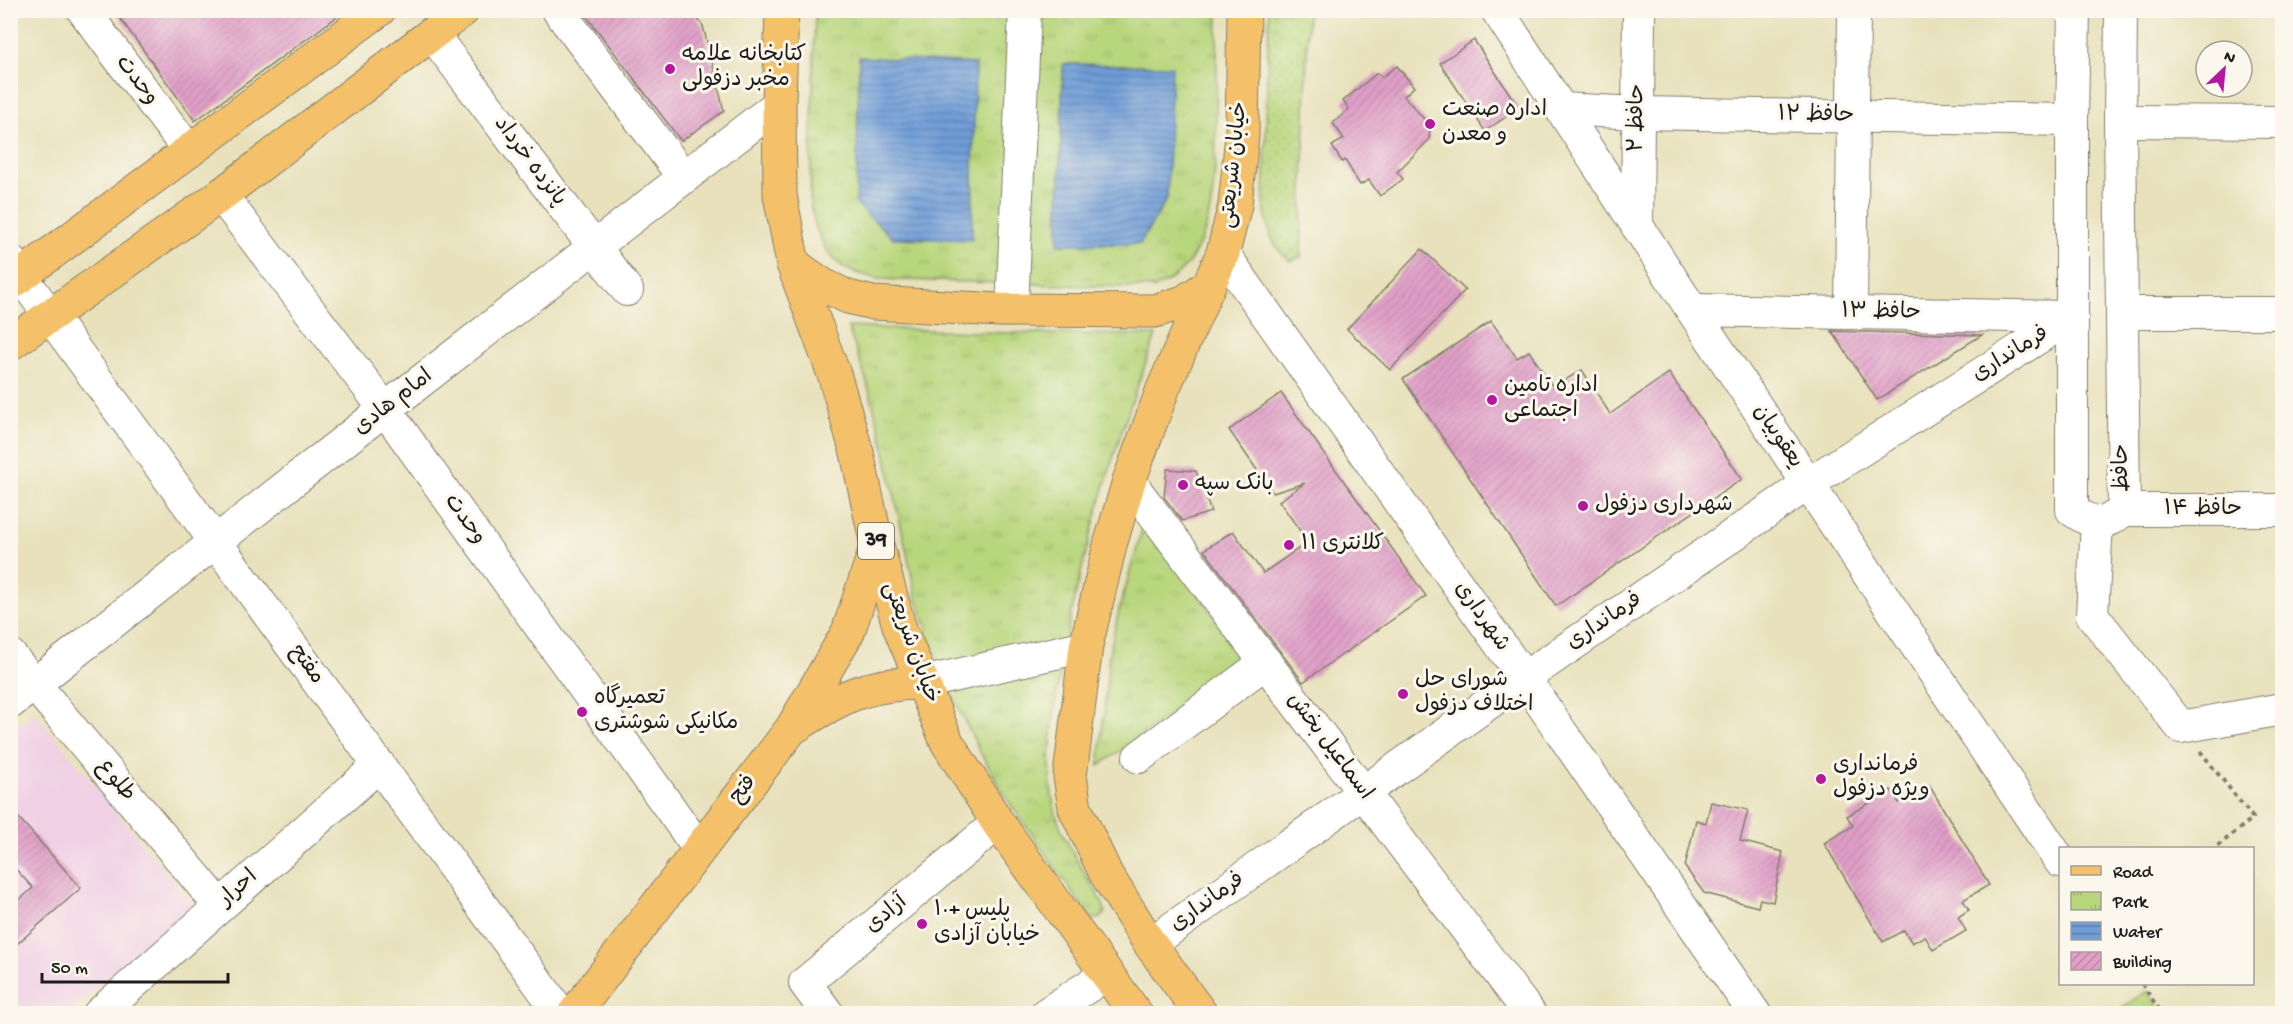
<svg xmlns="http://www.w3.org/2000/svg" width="2293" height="1024" font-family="'Gochi Hand','Playpen Sans Arabic',sans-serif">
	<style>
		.built { fill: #f0d0e5 }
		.grass { fill: url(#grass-dots); stroke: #6a794c; stroke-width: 1.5 }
		.park { fill: url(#park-tufts); stroke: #6a794c; stroke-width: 1.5 }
		.water { fill: url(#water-rules); stroke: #465c7a; stroke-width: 1.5 }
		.building { fill: url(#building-hatch) }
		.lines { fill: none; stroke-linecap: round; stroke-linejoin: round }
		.minor-casing { stroke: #827e6c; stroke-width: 34 }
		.major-casing { stroke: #827e6c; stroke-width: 35 }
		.path { stroke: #827e6c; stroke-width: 4; stroke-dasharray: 4.5 4.5; stroke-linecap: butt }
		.minor { stroke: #fff; stroke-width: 32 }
		.major { stroke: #f4c16a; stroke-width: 33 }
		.poi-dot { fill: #b5179e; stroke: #fbf7ec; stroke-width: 2 }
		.labels { text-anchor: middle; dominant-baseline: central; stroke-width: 6; stroke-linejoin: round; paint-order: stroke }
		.shield { fill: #fbf7ec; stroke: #5f5e5a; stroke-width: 1.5 }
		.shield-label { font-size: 21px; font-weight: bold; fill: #1c1c1c }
		.poi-label { font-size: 22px; fill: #1c1c1c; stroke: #fbf7ec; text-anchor: start }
		.street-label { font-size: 22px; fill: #1c1c1c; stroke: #fbf7ec }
	</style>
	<defs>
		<pattern id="grass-dots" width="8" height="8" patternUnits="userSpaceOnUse" patternTransform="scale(1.5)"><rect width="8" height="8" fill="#b8d67c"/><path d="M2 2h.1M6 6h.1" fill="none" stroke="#9eb76b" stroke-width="1.8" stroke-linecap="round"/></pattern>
		<pattern id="park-tufts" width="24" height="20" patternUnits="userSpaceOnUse" patternTransform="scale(1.5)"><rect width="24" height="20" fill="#b8d67c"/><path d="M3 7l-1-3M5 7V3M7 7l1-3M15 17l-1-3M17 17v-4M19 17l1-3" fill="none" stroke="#9eb76b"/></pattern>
		<pattern id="water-rules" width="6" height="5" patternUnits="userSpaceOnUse" patternTransform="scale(1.5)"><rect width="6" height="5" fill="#709dd8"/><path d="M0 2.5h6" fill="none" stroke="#5b7fae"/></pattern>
		<pattern id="building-hatch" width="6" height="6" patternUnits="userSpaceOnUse" patternTransform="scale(1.5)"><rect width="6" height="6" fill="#e09fc8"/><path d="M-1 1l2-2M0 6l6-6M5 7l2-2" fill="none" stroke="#c088ab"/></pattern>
	</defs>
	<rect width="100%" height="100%" fill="#fbf7ec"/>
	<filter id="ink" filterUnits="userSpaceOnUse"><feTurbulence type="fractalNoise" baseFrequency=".0167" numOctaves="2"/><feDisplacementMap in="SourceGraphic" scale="12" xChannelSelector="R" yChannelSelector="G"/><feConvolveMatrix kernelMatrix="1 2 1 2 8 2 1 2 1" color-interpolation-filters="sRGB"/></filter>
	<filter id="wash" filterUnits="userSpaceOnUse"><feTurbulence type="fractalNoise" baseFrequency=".008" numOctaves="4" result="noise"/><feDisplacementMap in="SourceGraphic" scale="24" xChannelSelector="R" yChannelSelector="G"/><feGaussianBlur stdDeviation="1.35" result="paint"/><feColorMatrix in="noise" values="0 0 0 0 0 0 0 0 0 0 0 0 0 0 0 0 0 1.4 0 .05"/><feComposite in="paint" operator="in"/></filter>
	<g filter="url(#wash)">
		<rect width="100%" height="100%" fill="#e8e1bc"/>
		<path class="built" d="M35,713L194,907L66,1013L11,1014V732Z"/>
		<path class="grass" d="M1269,11H1308L1301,257L1290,261C1270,245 1269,230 1264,206Z"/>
		<g class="park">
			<path d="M815,11H1218C1217,44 1217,78 1216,112C1215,170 1220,263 1155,288L876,279C867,275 853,273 845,268C822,253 814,226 810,202Z"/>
			<path d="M848,327L1004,333L1156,335C1113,449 1077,565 1058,685C1052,728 1043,778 1058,820C1068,850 1088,877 1103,904L1105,912L1101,918L1095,919L1089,916L1009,802L979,750L944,678L917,600L882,438L867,382Z"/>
			<path d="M1145,520L1246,659L1099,766L1109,655L1119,610Z"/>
			<path d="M2147,991L2162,1013H2114Z"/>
		</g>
		<g class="water">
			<path d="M859,57L975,64L972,240L893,238L856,204Z"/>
			<path d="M1063,64L1172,66L1167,199L1140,244H1058Z"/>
		</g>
		<g id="blocks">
			<g class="building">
				<path d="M114,10H346L195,121Z"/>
				<path d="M582,10H691L703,26L724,111L681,141Z"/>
				<path d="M1474,40L1519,108L1485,131L1440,63Z"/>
				<path d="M1397,66L1414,87L1404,96L1430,126L1429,140L1397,172L1403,179L1380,196L1369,180L1360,185L1345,160L1342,162L1332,146L1344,139L1333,123L1349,109L1343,101L1377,73L1382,77Z"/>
				<path d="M1422,249L1465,290L1390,370L1347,329Z"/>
				<path d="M1491,321L1517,358L1529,351L1553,387L1582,370L1610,414L1669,373L1742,479L1556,606L1403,379Z"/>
				<path d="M1832,331L1982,335L1877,400Z"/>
				<path d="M1281,393L1426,596L1303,682L1204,550L1233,531L1263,573L1308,542L1279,501L1305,483L1273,493L1229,430Z"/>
				<path d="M1167,469L1196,471L1211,512L1182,521L1164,497Z"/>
				<path d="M1929,785L1989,885L1963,900L1969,910L1958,917L1966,931L1933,950L1925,936L1912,943L1904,930L1883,942L1824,843L1853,826L1847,816L1891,790L1899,803Z"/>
				<path d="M1711,802L1748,810L1740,841L1783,852L1773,902L1760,899L1758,907L1704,893L1685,867L1696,820L1706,823Z"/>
				<path d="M10,808L81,888L10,950V908L33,888L10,863Z"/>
			</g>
		</g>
	</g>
	<g filter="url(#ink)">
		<use href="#blocks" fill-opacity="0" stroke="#827e6c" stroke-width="1.5"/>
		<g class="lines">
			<defs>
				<g id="minor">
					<path d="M83,10L189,151"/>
					<path d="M558,10L684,178"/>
					<path d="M1497,10L1692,310L2060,861"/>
					<path d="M2074,10L2072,120V510C2094,525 2102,527 2124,510"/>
					<path d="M2121,10L2120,121L2124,510"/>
					<path d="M432,34L627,290"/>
					<path d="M1561,109L1638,113L2072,120"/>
					<path d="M2120,121L2282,122"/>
					<path d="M221,195L385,409L699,849"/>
					<path d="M1637,226L1639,10"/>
					<path d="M1223,253L1524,678L1755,1014"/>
					<path d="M10,261L561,1014"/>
					<path d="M1012,310L1025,10"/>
					<path d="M1692,310L2071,317"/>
					<path d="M1851,313L1854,10"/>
					<path d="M2122,313H2282"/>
					<path d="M1129,481L1530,1014"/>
					<path d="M2124,510H2282"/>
					<path d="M2097,523L2092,615L2181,727L2282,709"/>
					<path d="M10,655L220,906"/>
					<path d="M922,683L1086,646"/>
					<path d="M10,703L385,409L779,104"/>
					<path d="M1139,757L1266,662"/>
					<path d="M1150,944L1524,678L1809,483L2071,317"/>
					<path d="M99,1014L379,765"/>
					<path d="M828,1014L805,983L998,823"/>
					<path d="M1046,1014L1107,974"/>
				</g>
				<g id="major">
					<path d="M782,10L779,104L780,195L793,264L835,377L857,453L877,545L899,626L947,742L998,823L1136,1014"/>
					<path d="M793,264L823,285L848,297L873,303L1000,310L1155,311L1184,302L1208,286"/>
					<path d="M10,284L379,10"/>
					<path d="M10,344L221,195L463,10"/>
					<path d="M796,726C843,696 864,684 922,683"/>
					<path d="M574,1014L792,728L848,632L877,545"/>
					<path d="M1201,1014L1150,944L1106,874L1075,808L1070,776L1086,646L1110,545L1129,481L1163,389L1223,253L1235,205L1242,135L1244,10"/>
				</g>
			</defs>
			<use href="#minor" class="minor-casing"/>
			<use href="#major" class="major-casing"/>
			<g class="path">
				<path d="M2200,751L2253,818L2215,848"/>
				<path d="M2142,984L2162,1014"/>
				<path d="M2282,1014V1013"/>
			</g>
			<use href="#minor" class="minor"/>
			<use href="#major" class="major"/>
		</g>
	</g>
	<g class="poi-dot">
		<circle cx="670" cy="69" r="6"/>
		<circle cx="1430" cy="124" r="6"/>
		<circle cx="1492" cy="400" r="6"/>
		<circle cx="1183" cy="485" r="6"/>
		<circle cx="1583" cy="506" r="6"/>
		<circle cx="1289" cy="545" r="6"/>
		<circle cx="1403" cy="694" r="6"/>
		<circle cx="582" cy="712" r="6"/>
		<circle cx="1821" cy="779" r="6"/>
		<circle cx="922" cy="924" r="6"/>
	</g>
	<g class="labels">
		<rect class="shield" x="858" y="523" width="36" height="36" rx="4.5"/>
		<g class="shield-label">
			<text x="876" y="541">39</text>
		</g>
		<g class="poi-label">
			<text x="682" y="56">کتابخانه علامه<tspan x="682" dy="25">مخبر دزفولی</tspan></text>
			<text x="1442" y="111">اداره صنعت<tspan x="1442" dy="25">و معدن</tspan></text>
			<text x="1504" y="387">اداره تامین<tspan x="1504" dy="25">اجتماعی</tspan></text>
			<text x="1195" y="485">بانک سپه</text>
			<text x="1595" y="506">شهرداری دزفول</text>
			<text x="1301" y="545">کلانتری ۱۱</text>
			<text x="1415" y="681">شورای حل<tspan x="1415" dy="25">اختلاف دزفول</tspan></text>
			<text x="594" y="699">تعمیرگاه<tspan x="594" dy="25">مکانیکی شوشتری</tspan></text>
			<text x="1833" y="766">فرمانداری<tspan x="1833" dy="25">ویژه دزفول</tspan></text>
			<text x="934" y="911">پلیس +۱۰<tspan x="934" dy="25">خیابان آزادی</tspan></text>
		</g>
		<g class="street-label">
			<text transform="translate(136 81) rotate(53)">وحدت</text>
			<text transform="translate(1816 116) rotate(1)">حافظ ۱۲</text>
			<text transform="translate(1638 118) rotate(-89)">حافظ ۲</text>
			<text transform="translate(529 162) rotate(53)">پانزده خرداد</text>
			<text transform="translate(1235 165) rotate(-84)">خیابان شریعتی</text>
			<text transform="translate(1881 313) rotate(1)">حافظ ۱۳</text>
			<text transform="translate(2011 355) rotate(-32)">فرمانداری</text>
			<text transform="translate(394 403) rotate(-38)">امام هادی</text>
			<text transform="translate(1777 437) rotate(56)">یعقوبیان</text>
			<text transform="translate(2123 468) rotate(-91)">حافظ</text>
			<text x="2203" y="510">حافظ ۱۴</text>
			<text transform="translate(464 520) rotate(55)">وحدت</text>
			<text transform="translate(1481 617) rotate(55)">شهرداری</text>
			<text transform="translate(1605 622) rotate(-34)">فرمانداری</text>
			<text transform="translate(910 643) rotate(70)">خیابان شریعتی</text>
			<text transform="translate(306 665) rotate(54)">مفتح</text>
			<text transform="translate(1329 747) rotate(53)">اسماعیل بخش</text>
			<text transform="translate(115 781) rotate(50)">طلوع</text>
			<text transform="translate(744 790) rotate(-52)">فتح</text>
			<text transform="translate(239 889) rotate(-42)">احرار</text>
			<text transform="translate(1208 903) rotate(-36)">فرمانداری</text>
			<text transform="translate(887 915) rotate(-40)">آزادی</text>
		</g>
	</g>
	<rect width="2293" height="1024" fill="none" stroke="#fbf7ec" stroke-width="36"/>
	<rect x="2059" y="847" width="195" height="138" fill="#fbf7ec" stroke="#a29f99" stroke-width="1.5"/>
	<rect x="2071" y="866" width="30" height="9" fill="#f4c16a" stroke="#a29f99" stroke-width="1.5"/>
	<text x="2113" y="877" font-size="18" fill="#1c1c1c">Road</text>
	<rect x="2071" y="892" width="30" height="18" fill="url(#park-tufts)" stroke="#a29f99" stroke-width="1.5"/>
	<text x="2113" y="907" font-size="18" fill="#1c1c1c">Park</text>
	<rect x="2071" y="922" width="30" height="18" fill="url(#water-rules)" stroke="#a29f99" stroke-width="1.5"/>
	<text x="2113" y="937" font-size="18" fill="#1c1c1c">Water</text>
	<rect x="2071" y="952" width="30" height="18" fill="url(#building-hatch)" stroke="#a29f99" stroke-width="1.5"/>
	<text x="2113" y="967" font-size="18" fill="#1c1c1c">Building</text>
	<g transform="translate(2224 69) rotate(26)"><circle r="28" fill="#fbf7ec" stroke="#a29f99" stroke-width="1.5"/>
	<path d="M0-4.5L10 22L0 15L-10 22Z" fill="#b5179e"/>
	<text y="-9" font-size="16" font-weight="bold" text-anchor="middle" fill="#1c1c1c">N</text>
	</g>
	<path d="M42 973v9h186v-9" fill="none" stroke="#1c1c1c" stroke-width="3"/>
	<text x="51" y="973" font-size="18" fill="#1c1c1c" stroke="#fbf7ec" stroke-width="4.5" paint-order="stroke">50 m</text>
</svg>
